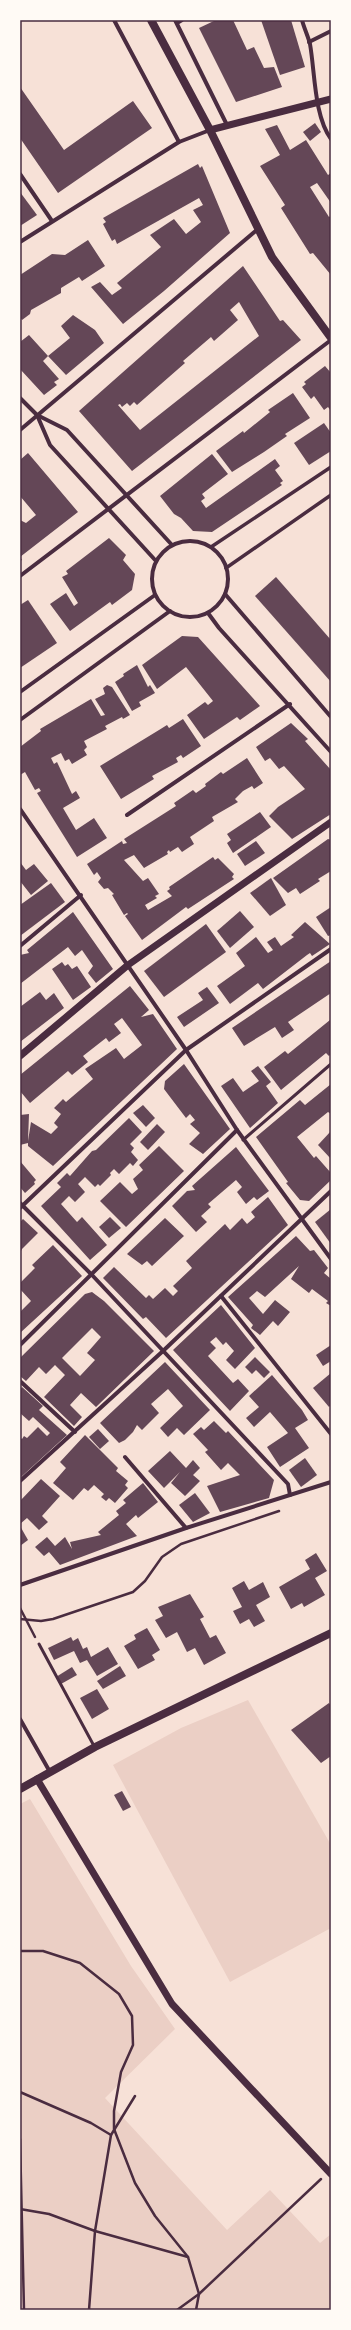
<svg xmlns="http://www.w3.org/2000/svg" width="351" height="2330" font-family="Lato,sans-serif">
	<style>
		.green { fill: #ebcfc5 }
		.building { fill: #644757; fill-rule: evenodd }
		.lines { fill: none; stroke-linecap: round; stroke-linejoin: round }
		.path { stroke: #4a2c40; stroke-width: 2.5 }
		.service { stroke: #4a2c40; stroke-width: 3 }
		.pedestrian { stroke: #4a2c40; stroke-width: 3.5 }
		.minor { stroke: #4a2c40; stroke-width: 4 }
		.tertiary { stroke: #4a2c40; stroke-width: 7 }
		.secondary { stroke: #4a2c40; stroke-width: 8 }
		.neatline { fill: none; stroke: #4a2c40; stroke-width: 1.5 }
	</style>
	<rect width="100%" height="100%" fill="#f7e1d7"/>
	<g class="green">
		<path d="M248,1700L331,1845V1928L230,1982L113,1765L181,1728Z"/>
		<path d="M30,1799L131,1966L175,2029L105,2098L227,2230L270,2190L320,2243L331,2234V2310H20V1804Z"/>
	</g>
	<g class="building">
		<path d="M216,20H233L247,50L254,47L264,68L274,67L282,87L236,102L199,28Z"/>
		<path d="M261,20H291L305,67L280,75Z"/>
		<path d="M20,87L64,150L133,101L152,128L58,193L20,138Z"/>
		<path d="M315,123L321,132L310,141L303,132Z"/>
		<path d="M277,125L290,150L306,140L328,175L331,173V203L317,183L310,187L329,217L331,216V275L313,253L310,254L281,208L285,205L260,166L280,155L265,129Z"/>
		<path d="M198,164L200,168L202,166L230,233L164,291L123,324L91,287L100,282L112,295L122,288L117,283L161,247L150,235L174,219L186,234L201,222L193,210L203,205L199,198L117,244L115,239L112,241L103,224L106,222L103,218Z"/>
		<path d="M20,192L37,215L20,226Z"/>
		<path d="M88,240L105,266L82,281L79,277L61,288V293L31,310L30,314L22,320L20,317V275L52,254L65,255Z"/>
		<path d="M243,266L280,321L283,320L301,340L132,471L79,411ZM239,302L259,336L140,430L118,405L120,404L122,407L127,403L130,406L134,402L137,405L185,363L183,361L211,337L214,341L238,320L230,310Z"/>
		<path d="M73,315L95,330L104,343L66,375L48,356L70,338L61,326Z"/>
		<path d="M29,335L48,356L43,361L59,379L54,382L57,385L44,395L20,369V342Z"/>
		<path d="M325,366L331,373V411L328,407L324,410L314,396L311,399L302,387L306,384L304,382Z"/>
		<path d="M293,393L310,418L285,434L287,436L264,452L232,472L216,451L243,431L244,433L270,412L268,410Z"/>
		<path d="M324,423L331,433V451L309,465L294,443Z"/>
		<path d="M28,453L78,512L20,557L22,560L20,561V520L26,523L36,515L20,496V460Z"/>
		<path d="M212,454L228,474L202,494L205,498L201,501L206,508L275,459L280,466L275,470L283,481L280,483L282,485L212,532L193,531L181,518L174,514L160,496Z"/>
		<path d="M109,538L126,555L123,560L135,574L132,590L112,605L110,602L70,631L50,604L66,593L74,606L78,603L62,577L68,574L66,571Z"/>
		<path d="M276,577L331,640V682L255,596Z"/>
		<path d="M28,600L57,643L20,668V605Z"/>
		<path d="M182,636L198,637L260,706L240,720L237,717L204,739L187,715L205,702L208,705L213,701L186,667L157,689L142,665Z"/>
		<path d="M137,665L148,687L150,685L155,693L139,702L141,706L132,711L115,682L124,676L123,674Z"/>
		<path d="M107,685L112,687L130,715L123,719L122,717L105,726L107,729L84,741L87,747L84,750L87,755L72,764L69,759L65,761L61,753L51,758L54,764L57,762L72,794L76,791L80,798L63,808L76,830L94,818L107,838L77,857L37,793L41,791L39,788L35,790L25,772L20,775V747L41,731L40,729L91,699L101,716L105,715L95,699L105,694L103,688Z"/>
		<path d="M183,719L201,746L183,758L181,755L176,758L178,762L152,776L154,779L121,799L100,766L159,730L167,725L169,728Z"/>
		<path d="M291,723L308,739L305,741L331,770V814L292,839L269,816L278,807L305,789L284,766L279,769L270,758L265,761L256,747Z"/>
		<path d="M247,758L263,783L254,789L252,786L243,791L235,799L238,802L212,817L214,821L190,837L194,844L182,852L178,847L170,852L169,850L167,852L168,854L144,868L134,855L124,860L143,881L148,878L159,894L155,896L157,898L145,905L148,910L172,896L167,891L170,889L169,887L213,857L215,860L218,858L234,874L232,877L234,879L188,909L186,907L142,940L125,916L128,914L127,913L124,915L112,895L114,894L108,888L104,889L98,882L101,878L97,872L94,875L87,864L122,841L123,844L127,843L124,839L176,806L174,803L193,790L196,793L206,786L205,784L221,772L223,774Z"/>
		<path d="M260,812L271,827L233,853L227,843L231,840L227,834Z"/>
		<path d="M328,839L331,840V871L318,879L320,881L300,894L296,888L288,893L273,878Z"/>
		<path d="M256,841L265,853L245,866L237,854Z"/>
		<path d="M20,862L26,870L34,864L48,881L31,895L20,881Z"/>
		<path d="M271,878L286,905L270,916L250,893Z"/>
		<path d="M51,883L65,902L20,936V905Z"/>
		<path d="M331,907V935L328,936L316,917Z"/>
		<path d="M240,911L254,927L230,948L217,931Z"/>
		<path d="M73,912L113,969L96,983L88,973L93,966L82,950L75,956L68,947L20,984V955L29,953L27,950Z"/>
		<path d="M305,922L330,944L312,956L310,953L307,955L263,989L258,983L230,1004L217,986L245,966L236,953L256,937L268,953L273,950L267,942L275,937L281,946L294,937L291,935Z"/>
		<path d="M206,924L226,952L164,997L144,971Z"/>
		<path d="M331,961V993L288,1022L294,1030L282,1038L275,1027L244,1046L232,1028Z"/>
		<path d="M62,962L65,966L68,964L72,969L77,966L91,987L73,1000L52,969Z"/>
		<path d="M130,986L149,1010L141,1017L153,1014L177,1049L53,1166L28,1146V1143L20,1145V1115L29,1114L28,1141L31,1122L51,1134L58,1127L54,1123L61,1114L54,1108L63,1099L66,1102L93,1079L85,1069L116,1048L124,1059L142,1045L122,1018L114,1024L121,1033L109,1042L106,1038L83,1056L88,1062L72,1075L68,1071L30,1103L20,1091V1075Z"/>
		<path d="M207,987L219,1003L184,1027L177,1017L203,1000L198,993Z"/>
		<path d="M40,992L46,1000L54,993L64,1008L20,1042V1007Z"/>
		<path d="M330,1020L331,1054L329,1056L326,1053L281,1090L264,1067L285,1051L288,1054Z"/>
		<path d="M184,1064L230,1129L203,1154L189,1144L200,1133L190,1124L195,1120L190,1114L186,1118L164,1089L165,1081Z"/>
		<path d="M258,1066L271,1082L266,1086L278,1103L250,1128L221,1086L233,1078L243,1092L259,1081L251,1071Z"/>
		<path d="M331,1084V1114L328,1112L297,1137L314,1158L316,1156L331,1173V1180L309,1201L300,1200L286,1183L288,1182L256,1137L300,1100L305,1105Z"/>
		<path d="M143,1105L155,1118L146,1127L133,1113Z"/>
		<path d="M129,1118L142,1132L130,1144L134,1148L131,1152L138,1160L133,1166L130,1163L119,1174L114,1169L110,1173L111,1175L100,1186L98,1184L95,1187L85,1177L78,1184L85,1192L75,1202L69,1196L61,1204L77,1222L82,1217L107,1245L90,1260L41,1206L61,1187L57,1183L67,1173L70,1176L92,1151L96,1150Z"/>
		<path d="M157,1124L165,1132L148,1150L140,1142Z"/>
		<path d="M331,1131V1159L318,1145Z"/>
		<path d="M159,1146L184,1171L126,1227L100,1201L120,1182L132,1194L138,1189L133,1179L143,1170L139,1165Z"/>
		<path d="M236,1147L269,1191L257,1200L254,1197L246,1204L237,1192L242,1187L236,1180L208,1204L211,1207L201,1216L207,1222L196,1232L172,1206L187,1191L195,1190L192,1186Z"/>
		<path d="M20,1161L36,1180L34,1182L35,1184L25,1193L20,1187Z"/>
		<path d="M268,1197L288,1225L166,1338L146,1317L143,1319L103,1278L114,1267L146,1298L149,1295L153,1299L165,1288L173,1296L178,1291L173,1286L192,1268L186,1261L225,1224L230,1230L242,1218L247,1224L255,1217L251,1212Z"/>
		<path d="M331,1209V1244L315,1222Z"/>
		<path d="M110,1217L121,1228L109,1238L99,1227Z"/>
		<path d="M165,1218L184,1236L152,1266L147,1261L142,1265L127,1254Z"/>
		<path d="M23,1219L38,1233L22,1249L20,1253V1222Z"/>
		<path d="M296,1236L310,1251L314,1250L328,1268L324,1273L331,1279V1306L326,1303L328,1301L312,1289L309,1293L291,1279L299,1266L265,1297L257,1291L249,1298L263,1314L275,1300L290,1312L278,1326L273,1321L260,1335L251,1328L253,1325L228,1297Z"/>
		<path d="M53,1245L82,1276L20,1333V1312L31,1301L20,1289V1283L35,1268L32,1265Z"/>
		<path d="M92,1292L104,1301L154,1351L96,1407L81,1393L70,1405L82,1417L74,1426L44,1397L65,1375L55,1365L46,1374L39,1367L26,1381L20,1376V1358L85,1294ZM92,1328L101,1337L87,1353L95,1360L80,1376L62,1358Z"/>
		<path d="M221,1305L255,1348L235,1369L226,1360L234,1351L226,1342L223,1345L216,1337L210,1342L216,1348L208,1356L233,1383L238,1379L249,1391L230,1411L173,1350Z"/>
		<path d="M331,1345V1361L323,1366L316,1355Z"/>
		<path d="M255,1357L270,1372L264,1378L256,1370L252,1374L245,1367Z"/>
		<path d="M165,1362L210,1410L184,1435L177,1428L168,1437L160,1428L183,1406L168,1389L151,1404L159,1413L142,1430L137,1425L133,1432L125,1440L119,1443L100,1423Z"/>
		<path d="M331,1373V1405L329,1407L313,1388Z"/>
		<path d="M272,1375L302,1410L308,1420L295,1428L309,1448L280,1467L267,1447L288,1433L270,1412L254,1427L246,1418L259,1407L249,1396Z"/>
		<path d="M22,1387L43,1406L39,1410L67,1435L20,1478V1438L22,1439L24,1436L27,1438L38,1427L47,1436L50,1433L33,1417L29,1421L20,1413V1390Z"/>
		<path d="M214,1421L226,1433L228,1431L274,1480L269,1498L220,1512L207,1486L240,1475L228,1463L221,1470L205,1452L208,1450L193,1434L201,1427L204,1430Z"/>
		<path d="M98,1429L109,1441L100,1449L89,1437Z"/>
		<path d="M85,1435L118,1468L116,1471L128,1481L125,1485L128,1488L115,1503L109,1498L106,1501L101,1497L104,1494L94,1485L88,1491L84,1488L73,1500L53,1483L66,1468L60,1462Z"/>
		<path d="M170,1451L186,1468L193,1460L200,1468L193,1475L200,1481L185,1496L171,1483L180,1472L164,1488L148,1471Z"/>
		<path d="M305,1458L317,1475L301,1487L289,1470Z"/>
		<path d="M41,1479L60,1496L42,1516L48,1522L39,1530L27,1518L20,1524V1501Z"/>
		<path d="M143,1483L158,1502L138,1518L136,1515L126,1524L137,1536L60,1565L49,1552L44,1556L35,1547L47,1537L55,1546L65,1537L72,1549L70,1542L101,1535L98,1532L119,1515L116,1511L126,1503L123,1500Z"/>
		<path d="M195,1493L210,1513L193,1522L179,1505Z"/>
		<path d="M20,1526L28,1540L20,1546Z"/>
		<path d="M316,1553L327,1571L315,1578L325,1595L304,1607L302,1603L291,1609L279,1587L310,1569L305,1560Z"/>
		<path d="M244,1581L249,1590L263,1582L270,1597L256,1605L265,1621L254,1627L249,1619L240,1624L233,1611L242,1607L232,1588Z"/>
		<path d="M190,1594L204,1617L200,1619L210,1638L216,1635L226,1653L204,1665L195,1648L187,1652L177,1632L166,1638L155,1620L163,1616L158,1607Z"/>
		<path d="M147,1628L160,1650L152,1655L155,1660L138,1669L124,1646L136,1639L134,1635Z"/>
		<path d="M71,1637L73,1641L78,1638L83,1649L87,1647L91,1657L108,1647L118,1664L97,1676L87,1660L80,1663L74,1651L54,1660L48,1648Z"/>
		<path d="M120,1666L126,1676L103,1689L97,1681Z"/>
		<path d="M72,1667L77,1675L61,1684L56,1677Z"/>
		<path d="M97,1689L109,1709L92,1719L80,1698Z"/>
		<path d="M329,1703L331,1706V1756L321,1763L291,1730Z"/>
		<path d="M122,1791L131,1807L123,1811L114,1795Z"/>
	</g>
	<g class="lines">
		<g class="path">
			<path d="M20,1608L35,1637"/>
			<path d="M20,1619L41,1621L53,1619L133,1592L145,1581L162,1557L181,1544L279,1511"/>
			<path d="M20,1951H43L80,1963L119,1994L132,2016L133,2045L121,2072L114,2111V2129L135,2183L155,2216L188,2257"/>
			<path d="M20,2092L91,2123L111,2135"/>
			<path d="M20,2139L24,2310"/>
			<path d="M20,2209L49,2214L95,2231L188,2257L199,2294L177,2310"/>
			<path d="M89,2310L95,2231L111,2135L135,2096"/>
			<path d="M196,2310L199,2294L321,2179"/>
		</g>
		<g class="service">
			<path d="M243,1140L331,1064"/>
			<path d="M39,1644L94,1746"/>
		</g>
		<g class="pedestrian">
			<path d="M211,547L331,467"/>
			<path d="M226,568L331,495"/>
		</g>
		<g class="minor">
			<path d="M114,20L179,142"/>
			<path d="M175,20L227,125"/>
			<path d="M302,20C304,28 308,36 310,44C315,72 314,116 331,139"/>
			<path d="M177,23L182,20"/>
			<path d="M309,42L331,31"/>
			<path d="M20,174L52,221"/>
			<path d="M20,242L179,142L210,130"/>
			<path d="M20,398L37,415L50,445L156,561"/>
			<path d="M37,415L67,430L172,545"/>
			<path d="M20,430L258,229"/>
			<circle cx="190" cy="579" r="38"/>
			<path d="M20,576L331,340"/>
			<path d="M225,594L331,717"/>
			<path d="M208,613L219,628L331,752"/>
			<path d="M20,692L155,595"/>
			<path d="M20,720L170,611"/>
			<path d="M20,809L186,1050L237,1130L331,1259"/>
			<path d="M127,815L290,704"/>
			<path d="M20,946L81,895"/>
			<path d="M20,1203L92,1275L288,1484L290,1495"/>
			<path d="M20,1208L186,1050L331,949"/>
			<path d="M221,1296L331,1434"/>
			<path d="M20,1345L237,1130"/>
			<path d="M20,1381L75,1432"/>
			<path d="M125,1457L186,1528"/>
			<path d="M20,1481L163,1351L331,1191"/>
			<path d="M20,1585L186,1528L331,1482"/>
			<path d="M20,1719L50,1772"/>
		</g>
		<g class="tertiary">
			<path d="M210,130L331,99"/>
			<path d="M20,1056L128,965L331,822"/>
			<path d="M37,1779L172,2004L331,2174"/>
		</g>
		<g class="secondary">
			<path d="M151,20L210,130L272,257L331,338"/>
			<path d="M20,1789L95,1747L331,1633"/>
		</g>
	</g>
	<rect width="351" height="2330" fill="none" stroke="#fffaf5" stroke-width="42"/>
	<rect x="21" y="21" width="309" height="2288" class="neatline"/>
</svg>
